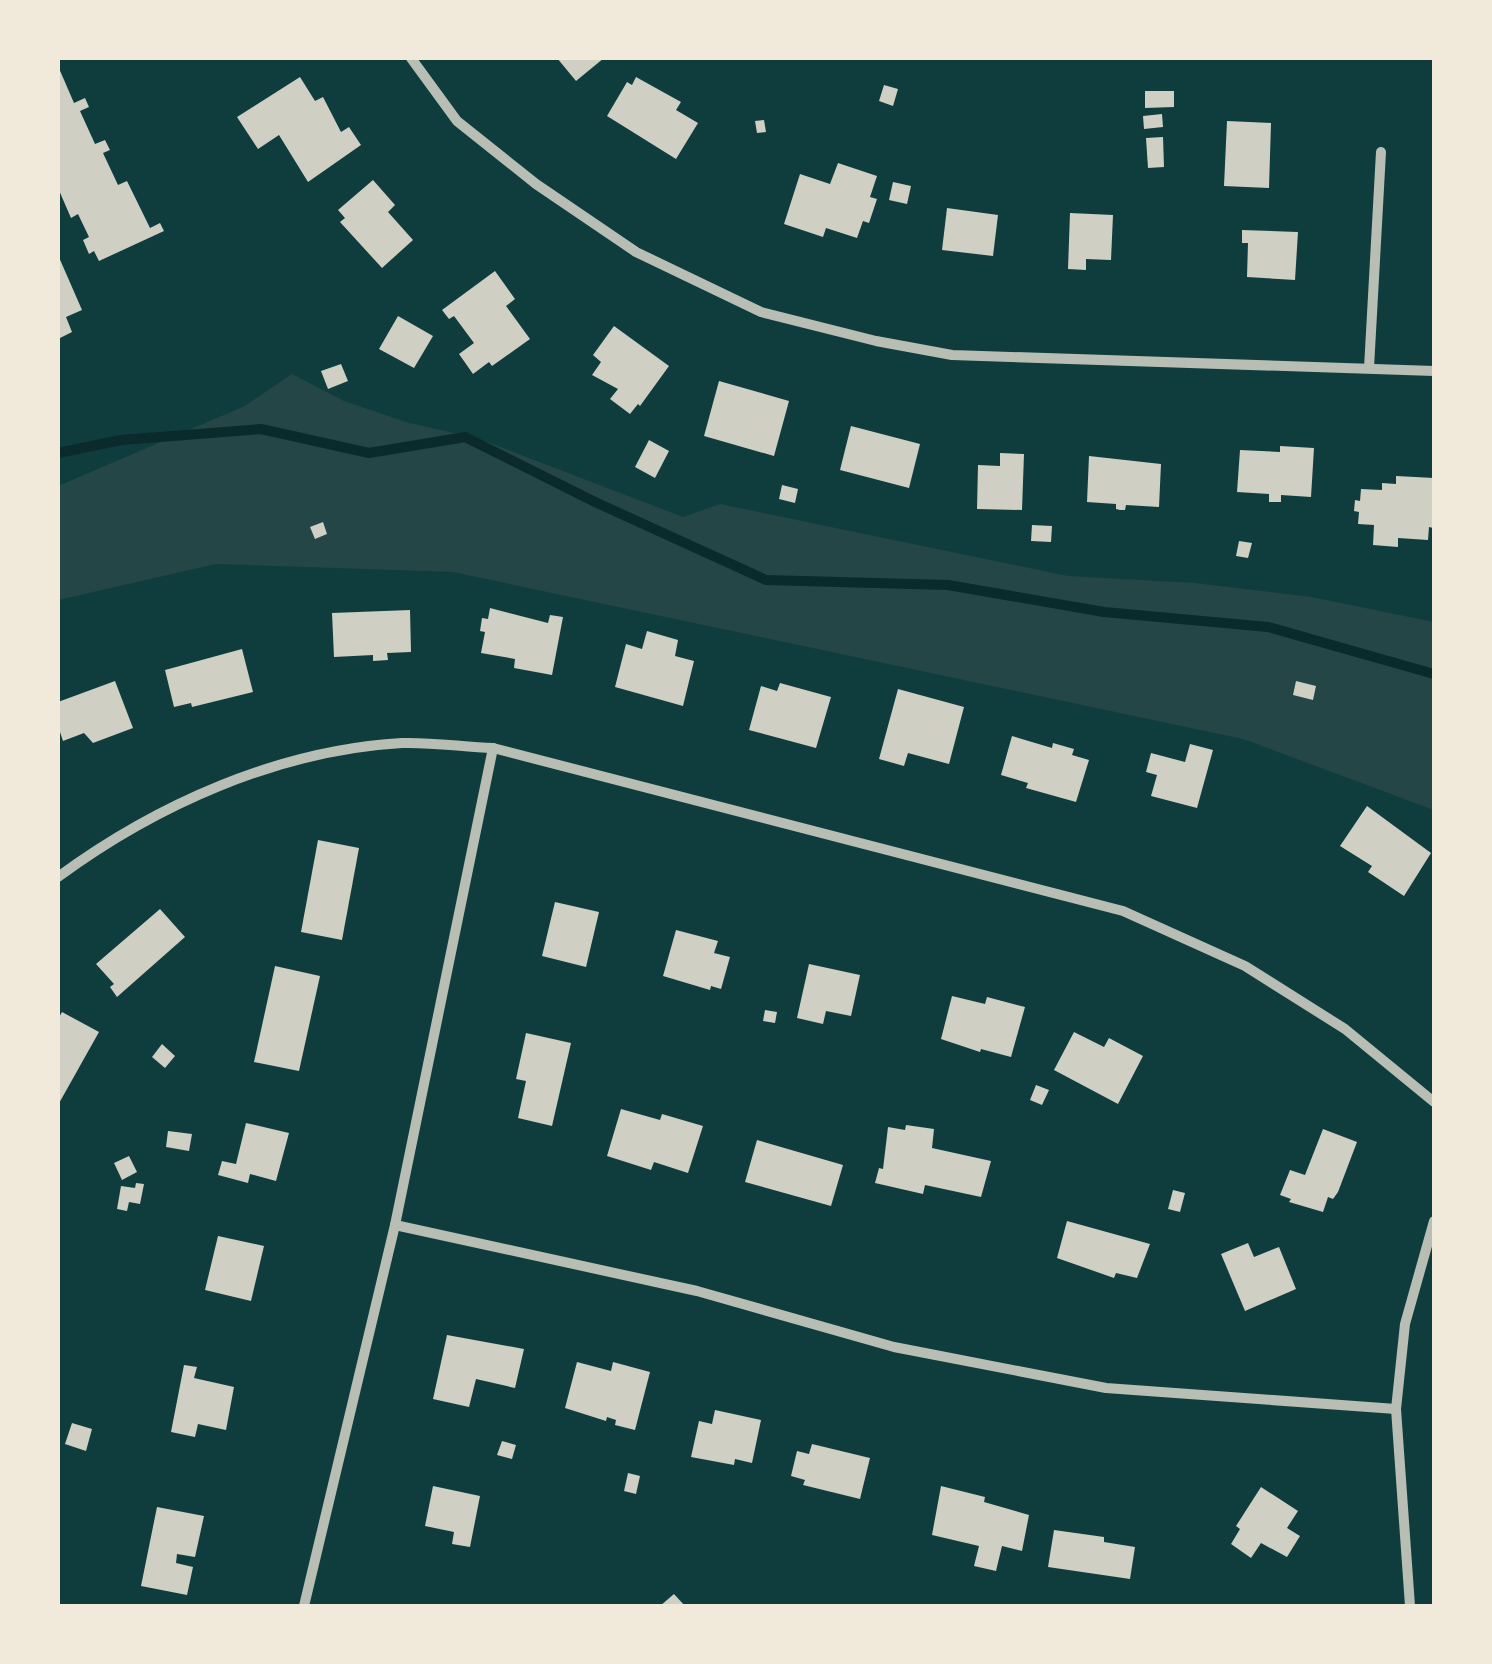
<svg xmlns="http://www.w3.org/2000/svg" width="1492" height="1664" font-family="'Fira Sans',sans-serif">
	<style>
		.green { fill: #244646 }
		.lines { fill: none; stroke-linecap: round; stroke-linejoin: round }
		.stream { stroke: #0a2a2b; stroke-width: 10 }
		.building { fill: #cfcfc3 }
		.minor { stroke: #b8beb3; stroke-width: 10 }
	</style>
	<rect width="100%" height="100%" fill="#0f3d3e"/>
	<path class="green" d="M292,374L344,401L409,423L477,438L683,517L720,504L1068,576L1195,583L1311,597L1434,622V810L1243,739L453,572L216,564L58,600V486L245,406Z"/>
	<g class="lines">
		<path class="stream" d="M58,453L121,440L261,429L369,453L465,437L595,502L766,580L948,585L1104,612L1268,627L1434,674"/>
	</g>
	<g class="building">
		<path d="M557,58H604L576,81Z"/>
		<path d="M58,66L74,103L85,98L89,107L80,111L95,144L105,140L110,150L103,153L118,185L127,181L150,228L160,223L164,231L99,261L94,251L89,254L83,240L89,237L78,214L71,218L58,188Z"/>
		<path d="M300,77L315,101L323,97L341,132L349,127L361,145L308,182L279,135L258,149L237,117Z"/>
		<path d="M636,77L681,102L676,110L698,123L676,159L607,116L627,82L632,85Z"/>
		<path d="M884,85L898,89L893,106L879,101Z"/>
		<path d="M1145,91H1174V107L1145,108Z"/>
		<path d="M1162,114L1163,127L1144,129L1143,116Z"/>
		<path d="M764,120L766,132L757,133L755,121Z"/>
		<path d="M1227,121L1271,123L1269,188L1224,186Z"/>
		<path d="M1163,137L1164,167L1148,168L1146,138Z"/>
		<path d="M838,163L877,176L870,197L877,199L869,223L863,221L857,238L826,228L823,237L784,224L800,174L830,184Z"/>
		<path d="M373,180L395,205L388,212L413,240L382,268L340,222L345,218L338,210Z"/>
		<path d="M893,182L911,186L907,204L889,200Z"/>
		<path d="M947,208L998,215L993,256L942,250Z"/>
		<path d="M1070,213L1113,215L1111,260L1086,259V270L1068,269Z"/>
		<path d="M1242,230L1298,232L1295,280L1247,277L1248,243H1242Z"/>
		<path d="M58,255L82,310L66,317L72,332L58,339Z"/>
		<path d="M495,271L515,299L506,306L530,339L492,366L489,362L473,374L459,354L474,343L454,316L449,319L442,310Z"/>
		<path d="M398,316L433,336L414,368L379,349Z"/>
		<path d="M614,326L669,366L640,406L638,404L630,414L610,399L618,389L592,375L601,362L593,355Z"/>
		<path d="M341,364L348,381L328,389L321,371Z"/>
		<path d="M719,381L789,401L774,456L704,436Z"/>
		<path d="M851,426L920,444L909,488L840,470Z"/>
		<path d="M649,440L669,451L655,478L635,467Z"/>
		<path d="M1280,446L1314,448L1311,497L1281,495V502H1269V494L1237,492L1240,450L1280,452Z"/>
		<path d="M1000,453L1024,454L1022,510L977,509L978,465L1000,466Z"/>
		<path d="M1089,456L1161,464L1159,507L1126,505L1125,510H1120L1116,509V504L1087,502Z"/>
		<path d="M1396,476L1434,478L1433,528L1429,527L1428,540L1398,538V547L1373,545L1374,525L1358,524L1359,512L1354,511L1355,500L1360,501L1361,489L1382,490V483L1396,484Z"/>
		<path d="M782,485L798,489L795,503L779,499Z"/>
		<path d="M323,522L327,534L315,539L310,527Z"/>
		<path d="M1032,525L1052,526L1051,542L1031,541Z"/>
		<path d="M1239,541L1252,543L1248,558L1236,556Z"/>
		<path d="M490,608L548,623L550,615L563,617L552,675L514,668L515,659L481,653L485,632L480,631L482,618L488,619Z"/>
		<path d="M410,610L411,652L387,653L388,660L373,661V655L334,657L332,613Z"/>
		<path d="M647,631L678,640L675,656L694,661L683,706L615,687L626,644L642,649Z"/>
		<path d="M242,649L253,692L192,707L191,703L174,707L165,670Z"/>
		<path d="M115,681L133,728L93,743L84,733L63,741L58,726V702Z"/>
		<path d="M1296,681L1316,686L1313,700L1293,695Z"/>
		<path d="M780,683L831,697L816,748L749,730L761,686L777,691Z"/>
		<path d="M898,689L964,707L949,764L908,753L904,766L879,759Z"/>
		<path d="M1012,736L1052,748L1053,743L1074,749L1072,755L1089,760L1076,802L1026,788L1028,783L1001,775Z"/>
		<path d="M1190,744L1213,750L1197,808L1151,796L1157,775L1146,772L1151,753L1185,762Z"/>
		<path d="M1367,806L1431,853L1404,896L1368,872L1372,866L1340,846Z"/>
		<path d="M318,840L359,848L342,940L301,932Z"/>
		<path d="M555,902L599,912L586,967L542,956Z"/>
		<path d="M160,909L185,937L117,997L110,987L114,984L96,964Z"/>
		<path d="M676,930L718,941L714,953L730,957L721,989L711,986L710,990L663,976Z"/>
		<path d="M809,964L860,975L851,1016L826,1011L823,1024L797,1018Z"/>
		<path d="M275,966L320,976L299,1071L254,1062Z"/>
		<path d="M952,996L985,1004L987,997L1025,1007L1011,1057L981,1049L980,1052L941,1039Z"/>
		<path d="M765,1010L777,1012L775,1023L763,1021Z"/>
		<path d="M62,1012L99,1032L58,1105V1019Z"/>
		<path d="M1074,1032L1104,1047L1109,1038L1143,1056L1118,1104L1054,1070Z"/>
		<path d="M526,1033L571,1043L552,1126L518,1118L526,1081L516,1079Z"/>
		<path d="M162,1044L175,1056L165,1068L152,1057Z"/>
		<path d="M1036,1085L1049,1090L1042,1105L1030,1100Z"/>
		<path d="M621,1109L660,1120L662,1114L703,1126L688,1173L654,1162L651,1170L607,1156Z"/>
		<path d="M246,1123L289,1133L276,1181L250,1174L248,1183L218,1175L222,1161L236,1164Z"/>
		<path d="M906,1125L934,1129L932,1148L991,1161L981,1197L925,1185L923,1194L875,1183L879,1168L883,1169L888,1127L905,1130Z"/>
		<path d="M1323,1129L1357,1142L1338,1192L1333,1199L1328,1197L1323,1212L1289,1202L1291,1199L1280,1195L1290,1170L1305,1175Z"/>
		<path d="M168,1131L192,1134L189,1151L166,1147Z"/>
		<path d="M757,1140L843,1165L831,1206L745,1182Z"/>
		<path d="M129,1156L137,1172L122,1180L114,1163Z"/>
		<path d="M136,1183L144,1184L140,1204L129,1202L127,1211L117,1209L121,1186L135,1188Z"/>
		<path d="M1173,1190L1185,1193L1180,1212L1168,1209Z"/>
		<path d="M1067,1221L1150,1244L1137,1278L1116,1273L1114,1278L1057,1258Z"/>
		<path d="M218,1236L264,1246L251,1301L205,1290Z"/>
		<path d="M1248,1243L1254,1257L1279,1247L1296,1289L1245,1311L1221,1254Z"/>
		<path d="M447,1335L524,1349L515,1388L476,1379L469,1407L433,1399Z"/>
		<path d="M577,1362L611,1371L613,1362L650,1372L635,1430L615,1425L616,1420L607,1417L606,1421L565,1408Z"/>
		<path d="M184,1365L197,1367L194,1378L234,1387L226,1430L198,1424L195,1437L171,1432Z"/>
		<path d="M715,1410L761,1420L752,1463L735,1459L734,1465L691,1457L699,1421L712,1424Z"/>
		<path d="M72,1423L92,1429L86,1451L65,1444Z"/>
		<path d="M502,1441L516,1445L512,1459L497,1455Z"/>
		<path d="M812,1444L870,1458L860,1499L803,1485L805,1480L791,1476L797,1451L809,1454Z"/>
		<path d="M628,1473L640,1476L636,1494L624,1491Z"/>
		<path d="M433,1486L480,1496L470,1547L452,1544L454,1532L425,1526Z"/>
		<path d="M941,1486L985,1497L984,1502L1029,1515L1022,1551L1002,1546L996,1571L974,1566L979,1546L932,1535Z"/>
		<path d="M1261,1487L1298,1511L1287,1528L1300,1536L1287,1557L1261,1543L1251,1558L1231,1544L1240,1529L1236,1526Z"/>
		<path d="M157,1507L204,1516L195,1557L177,1554L176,1563L193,1567L187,1595L141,1586Z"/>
		<path d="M1054,1530L1104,1537V1542L1135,1547L1130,1579L1048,1567Z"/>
		<path d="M674,1594L685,1606H660Z"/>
	</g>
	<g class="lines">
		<g class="minor">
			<path d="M411,58L457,121L536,184L636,252L761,312L876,341L952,355L1434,371"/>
			<path d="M1369,368L1381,152"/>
			<path d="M58,877C156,805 278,750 402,743C432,742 463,747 493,748L1123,911L1245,966L1345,1029L1434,1102"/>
			<path d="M395,1225L697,1291L894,1347L1106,1388L1396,1409"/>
			<path d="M304,1606L395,1225L493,748"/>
			<path d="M1410,1606L1396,1409L1405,1324L1434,1221"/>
		</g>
	</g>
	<rect width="1492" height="1664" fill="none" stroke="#f1e9da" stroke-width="120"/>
</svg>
